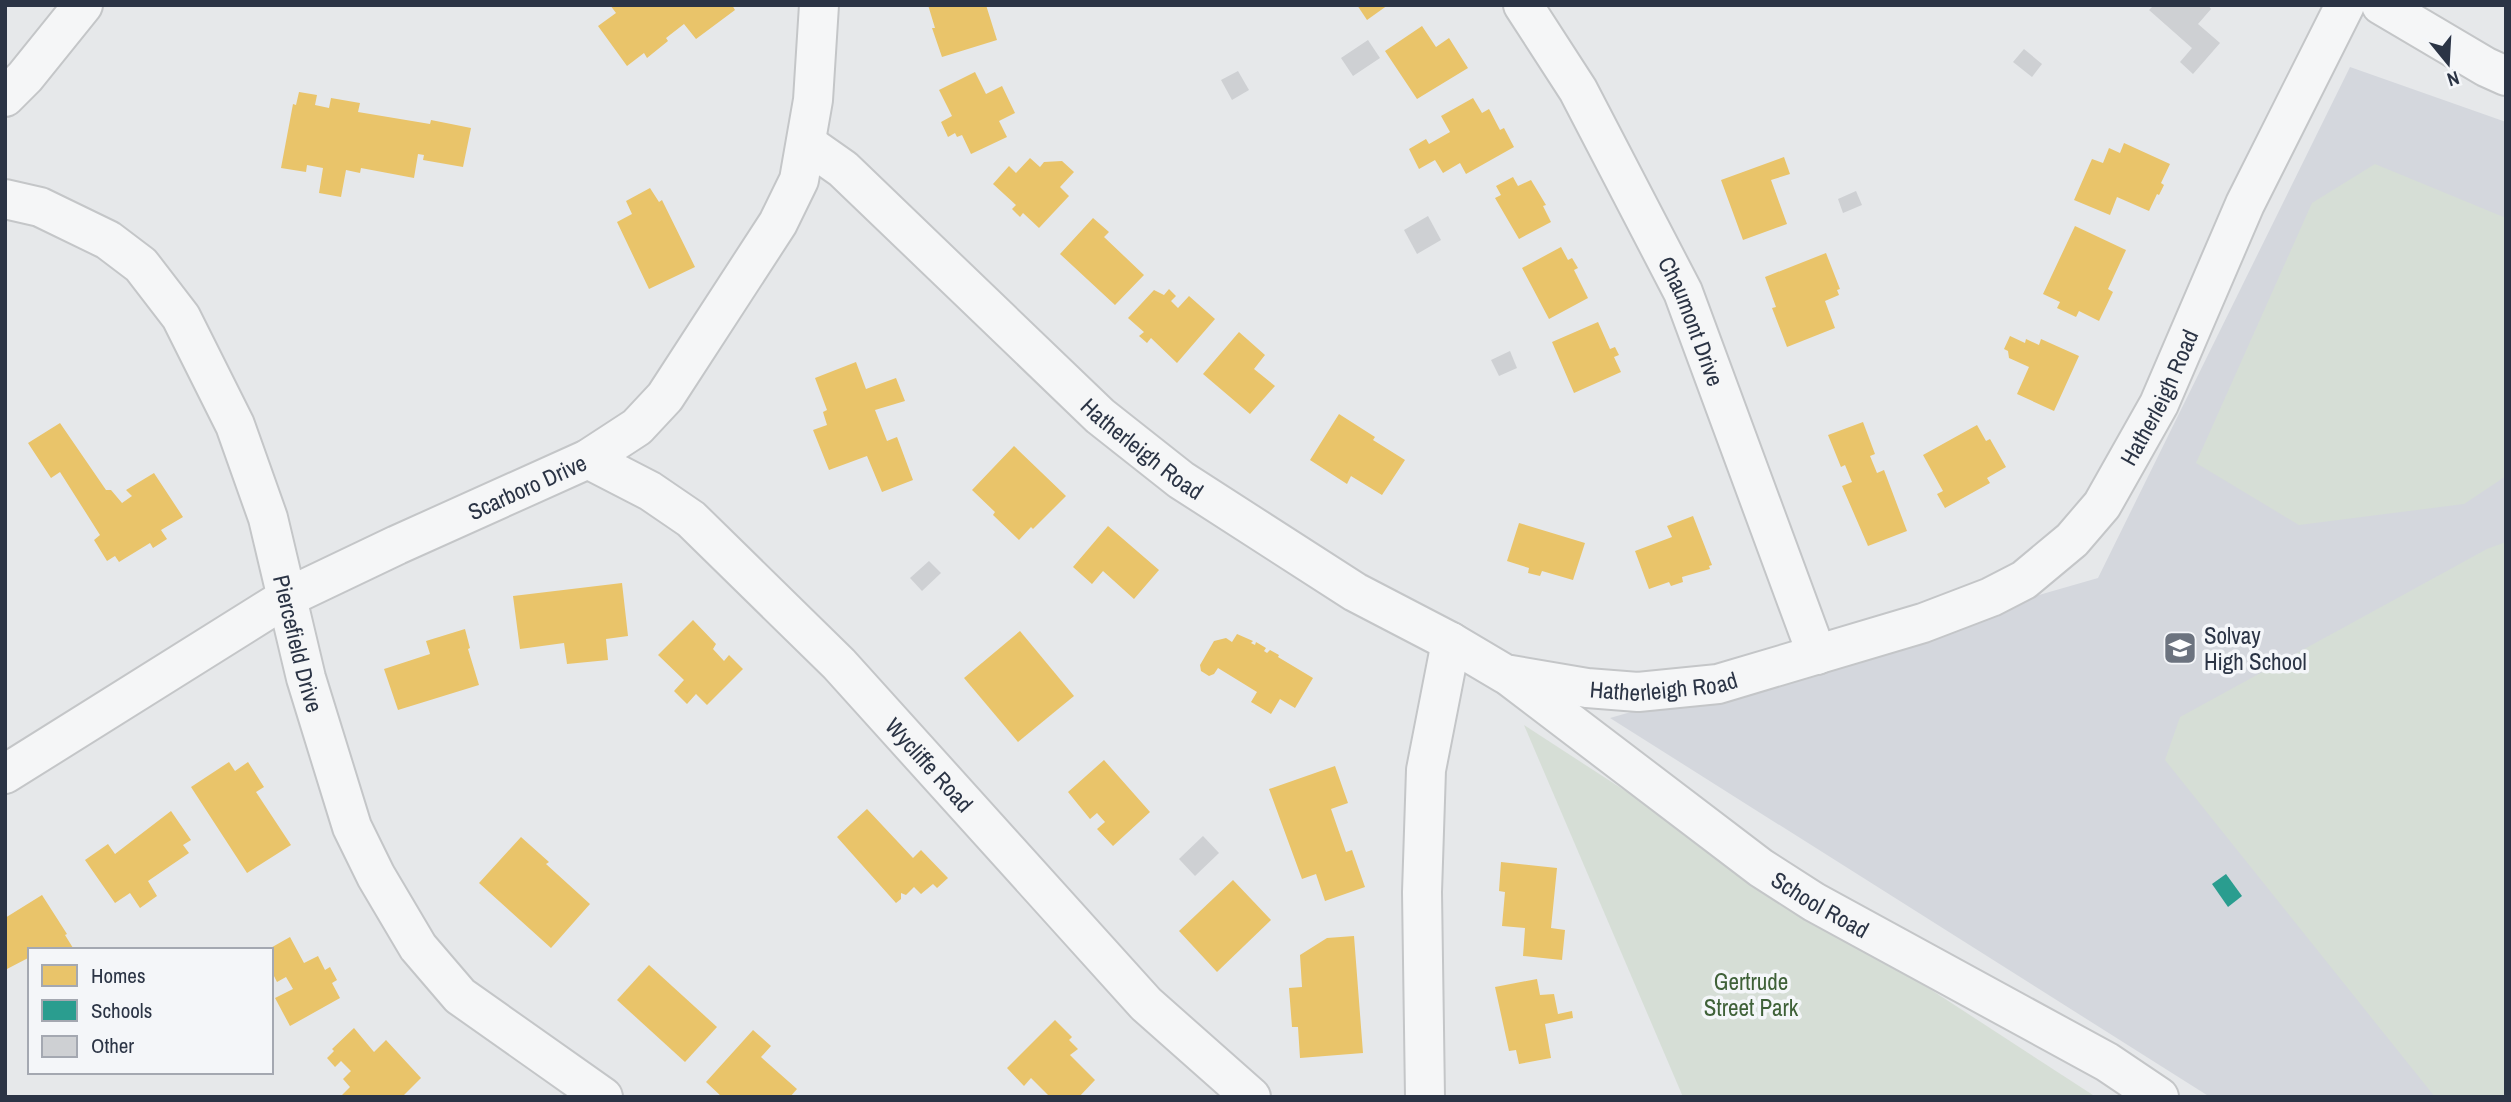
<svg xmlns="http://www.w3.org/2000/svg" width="2511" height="1102" font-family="'Archivo Narrow',sans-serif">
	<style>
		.built { fill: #d4d7dd }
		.green { fill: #d6ded6 }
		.homes { fill: #e9c46a }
		.schools { fill: #2a9d8f }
		.building { fill: #ced0d3 }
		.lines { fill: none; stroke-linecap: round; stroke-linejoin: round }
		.minor-casing { stroke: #c4c6c8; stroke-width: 42 }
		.minor { stroke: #f5f6f7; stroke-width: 38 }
		.labels { text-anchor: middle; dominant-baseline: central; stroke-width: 7; stroke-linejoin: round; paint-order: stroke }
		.street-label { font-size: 23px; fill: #2b3445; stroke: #f4f6f9 }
		.poi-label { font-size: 23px; fill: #2b3445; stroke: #f4f6f9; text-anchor: start }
		.park-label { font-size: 23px; fill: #3f6138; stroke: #f4f6f9 }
	</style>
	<rect width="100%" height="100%" fill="#e6e8ea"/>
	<path class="built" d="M2350,67L2506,122V1097H2210L1610,718L2098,578Z"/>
	<g class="green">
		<path d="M2375,164L2506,218V476L2464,504L2299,525L2196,463L2312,203Z"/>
		<path d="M2506,542V1097H2435L2165,760L2180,717L2487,549Z"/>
		<path d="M1524,725L2096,1097H1683Z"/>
	</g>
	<g class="homes">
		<path d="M610,5H732L735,10L696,39L684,24L666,38L668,41L647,58L644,53L627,66L598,26L616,13Z"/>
		<path d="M928,5H986L997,40L942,57L932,28H935Z"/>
		<path d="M1357,5H1388L1367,20Z"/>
		<path d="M1422,26L1436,47L1449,38L1468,68L1417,99L1385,51Z"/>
		<path d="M975,72L986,94L1002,86L1015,113L999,121L1007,137L971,154L962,135L957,137L955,133L948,137L941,122L952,116L939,90Z"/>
		<path d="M299,92L317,95L315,105L329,108L331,98L360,103L358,112L430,124L431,120L471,128L463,167L423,160L424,155L418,154L414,178L361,168L360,173L346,170L341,197L319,193L323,168L307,165L306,172L281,168L293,104L296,105Z"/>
		<path d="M1473,98L1482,113L1489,109L1500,130L1504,128L1514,147L1466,174L1460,163L1443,173L1435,160L1419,169L1409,149L1426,139L1429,144L1450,132L1441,116Z"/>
		<path d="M2124,143L2170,164L2161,183L2164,185L2159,195L2157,194L2149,211L2117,197L2110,215L2074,200L2092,159L2103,163L2109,148L2120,153Z"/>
		<path d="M1784,157L1790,174L1771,180L1787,224L1743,240L1721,180Z"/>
		<path d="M1030,158L1040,167L1044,162L1062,161L1074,172L1060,187L1069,196L1039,228L1023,213L1020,217L1012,209L1016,205L993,184L1009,166L1016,173Z"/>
		<path d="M1513,177L1518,186L1531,180L1546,205L1543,206L1551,222L1519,239L1495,198L1501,195L1496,186Z"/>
		<path d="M650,188L659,202L662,200L695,267L649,289L617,222L632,214L626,201Z"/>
		<path d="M1093,218L1109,232L1104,237L1144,275L1115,305L1060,254Z"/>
		<path d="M2075,226L2126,250L2108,289L2113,292L2099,321L2079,311L2076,317L2057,308L2060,302L2043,294Z"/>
		<path d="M1561,247L1568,260L1572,258L1578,268L1574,270L1588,298L1549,319L1522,268Z"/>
		<path d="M1826,253L1840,289L1837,290L1839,295L1825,301L1835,328L1787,347L1772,308L1776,307L1765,277Z"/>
		<path d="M1169,289L1176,296L1171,301L1178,308L1189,296L1215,319L1177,363L1151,338L1147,343L1139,336L1144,332L1128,318L1154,290L1164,295Z"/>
		<path d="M1598,322L1610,349L1615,347L1619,355L1614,357L1621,372L1574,393L1552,342Z"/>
		<path d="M1239,332L1265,355L1254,369L1275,386L1250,414L1203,374Z"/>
		<path d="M2010,336L2025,343L2026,339L2039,345L2041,339L2079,356L2054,411L2017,394L2029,367L2009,358L2008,351L2004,349Z"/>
		<path d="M856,362L866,389L896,378L905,401L875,410L887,441L897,437L913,480L882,492L867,456L829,470L813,430L827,425L823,412L827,410L815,378Z"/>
		<path d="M1339,414L1375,437L1373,440L1405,460L1382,495L1351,476L1347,484L1310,460Z"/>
		<path d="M1863,422L1875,454L1870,456L1877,473L1884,470L1907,531L1868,546L1842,486L1852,482L1845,465L1841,467L1828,435Z"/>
		<path d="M60,423L106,490H111L122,503L132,496L126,490L154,473L183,517L161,530L167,539L153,548L150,543L119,562L115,556L107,561L94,540L100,535L60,472L51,478L28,443Z"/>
		<path d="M1977,425L1986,441L1990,439L2006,467L1987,478L1990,483L1945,508L1937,494L1943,491L1923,455Z"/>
		<path d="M1014,446L1066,496L1033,529L1031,527L1019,540L993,515L995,512L972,490Z"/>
		<path d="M1693,516L1712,565L1709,566L1710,569L1682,577L1683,582L1671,586L1669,582L1649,589L1635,551L1672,537L1667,526Z"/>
		<path d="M1519,523L1585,543L1573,580L1542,571L1540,576L1528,573L1529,568L1507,561Z"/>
		<path d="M1108,526L1159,570L1134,599L1103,571L1092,584L1073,567Z"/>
		<path d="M622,583L628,636L606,639L608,660L567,664L564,643L520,649L513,596Z"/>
		<path d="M693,620L716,644L713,649L724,661L729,655L743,669L707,705L696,694L687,704L674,691L684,680L658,655Z"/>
		<path d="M465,629L470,648L468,649L479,685L398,710L384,669L430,654L426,641Z"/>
		<path d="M1020,631L1074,696L1018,742L964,678Z"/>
		<path d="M1237,634L1253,641L1251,643L1255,645L1256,642L1266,648L1264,651L1267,653L1270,650L1279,655L1278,657L1313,678L1295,708L1280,699L1271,714L1251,702L1257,692L1218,668L1214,674L1209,676L1201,671L1200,665L1214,641L1226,638L1232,642Z"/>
		<path d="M1104,760L1150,812L1113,846L1097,829L1105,822L1097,813L1090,819L1068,792Z"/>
		<path d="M229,762L235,771L248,762L264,787L256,792L291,845L247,873L191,787Z"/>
		<path d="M1335,766L1348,803L1331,809L1346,852L1352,850L1365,887L1325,901L1316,874L1302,879L1269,789Z"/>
		<path d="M867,809L913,858L921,850L948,878L937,888L933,884L921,894L914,887L906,895L901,893V899L896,903L837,837Z"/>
		<path d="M171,811L191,840L183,845L189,853L148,881L157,896L140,908L130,893L115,903L85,860L108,844L115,854Z"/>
		<path d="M521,837L549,862L546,864L590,904L551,948L479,883Z"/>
		<path d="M1501,862L1557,868L1551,928L1565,930L1562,960L1523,956L1525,928L1502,926L1505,892L1499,891Z"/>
		<path d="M1233,880L1271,920L1217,972L1179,931Z"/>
		<path d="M42,895L67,934L65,935L73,948L30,950V957L7,969L5,918Z"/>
		<path d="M1354,936L1363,1053L1300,1058L1298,1027H1292L1289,988L1302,987L1300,955L1327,938Z"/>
		<path d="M290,937L304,963L318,956L325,970L330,967L337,980L332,983L340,998L290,1026L275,998L293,989L286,977L277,982L271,970V950H267Z"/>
		<path d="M649,965L717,1027L685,1062L617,1000Z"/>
		<path d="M1537,979L1540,995L1554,994L1558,1014L1572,1011L1573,1018L1545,1024L1551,1058L1519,1064L1516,1050L1509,1051L1495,987Z"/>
		<path d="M1055,1020L1072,1037L1069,1040L1078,1049L1070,1055L1095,1080L1079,1097H1046L1048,1095L1031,1078L1024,1086L1007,1068Z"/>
		<path d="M354,1028L374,1052L386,1040L421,1078L402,1097H340L350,1087L343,1079L351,1071L341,1061L335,1067L327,1058L334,1051L332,1049Z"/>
		<path d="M753,1030L771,1046L761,1057L797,1089L790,1097H722L706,1082Z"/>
	</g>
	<path class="schools" d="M2226,874L2242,896L2228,907L2212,884Z"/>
	<g class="building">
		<path d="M2154,5H2208L2211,9L2198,24L2220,43L2193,74L2180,62L2192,48L2149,10Z"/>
		<path d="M1368,40L1380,58L1353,76L1341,58Z"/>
		<path d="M2024,49L2042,64L2032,77L2013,62Z"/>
		<path d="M1238,71L1249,90L1232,100L1221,80Z"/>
		<path d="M1856,191L1862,205L1843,213L1838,199Z"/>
		<path d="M1428,216L1441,240L1417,254L1404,230Z"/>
		<path d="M1510,351L1517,368L1499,376L1491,360Z"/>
		<path d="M929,561L941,573L922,591L910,578Z"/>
		<path d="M1203,836L1219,853L1195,876L1179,859Z"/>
	</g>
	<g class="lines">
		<defs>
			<g id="minor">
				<path id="s1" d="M1523,5L1578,90L1683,292L1817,655"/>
				<path d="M2381,5L2486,67L2506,76"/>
				<path d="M5,97L25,77L83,5"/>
				<path id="s2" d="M806,143L843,169L1100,416L1181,480L1355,592L1451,642L1505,674L1587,688L1638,692L1718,684L1923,623L1991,597L2024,580L2072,540L2102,505L2159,404L2245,204L2345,5"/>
				<path id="s3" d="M5,199L40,207L108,240L141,265L181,317L235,425L268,518L306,678L352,827L376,876L418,947L460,996L603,1097"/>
				<path id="s4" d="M588,459L650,491L691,519L839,664L1146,1004L1251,1097"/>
				<path id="s5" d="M1510,677L1761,868L1814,902L2107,1062L2159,1097"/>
				<path id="s6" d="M5,774L286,598L397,545L588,459L637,427L665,397L778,223L799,180L813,100L819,5"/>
				<path d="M1425,1097L1422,892L1426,770L1451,642"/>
			</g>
		</defs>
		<use href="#minor" class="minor-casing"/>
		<use href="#minor" class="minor"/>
	</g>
	<defs>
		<symbol id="school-square" viewBox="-11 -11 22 22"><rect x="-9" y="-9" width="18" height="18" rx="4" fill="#6c737f" stroke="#f4f6f9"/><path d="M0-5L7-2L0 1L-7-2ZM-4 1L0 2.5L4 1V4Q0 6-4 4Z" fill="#fff"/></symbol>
	</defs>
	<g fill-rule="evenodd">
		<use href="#school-square" x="2161" y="629" width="38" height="38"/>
	</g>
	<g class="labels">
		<g class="street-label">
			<text stroke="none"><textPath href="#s1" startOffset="359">Chaumont Drive</textPath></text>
			<text stroke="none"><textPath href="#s2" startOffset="1652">Hatherleigh Road</textPath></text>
			<text stroke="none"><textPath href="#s2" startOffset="455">Hatherleigh Road</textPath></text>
			<text stroke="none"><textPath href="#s6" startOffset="597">Scarboro Drive</textPath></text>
			<text stroke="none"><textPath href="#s3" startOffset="567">Piercefield Drive</textPath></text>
			<text stroke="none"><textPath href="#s2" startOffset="1043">Hatherleigh Road</textPath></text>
			<text stroke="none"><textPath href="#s4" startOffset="462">Wycliffe Road</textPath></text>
			<text stroke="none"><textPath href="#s5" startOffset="385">School Road</textPath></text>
		</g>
		<g class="poi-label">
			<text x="2204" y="635">Solvay<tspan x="2204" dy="26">High School</tspan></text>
		</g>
		<g class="park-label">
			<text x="1751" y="981">Gertrude<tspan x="1751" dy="26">Street Park</tspan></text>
		</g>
	</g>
	<rect width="2511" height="1102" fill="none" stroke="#2b3445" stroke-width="14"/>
	<rect x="28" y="948" width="245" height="126" fill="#f4f6f9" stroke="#a4a8b1" stroke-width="2"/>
	<rect x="42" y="965" width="35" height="21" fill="#e9c46a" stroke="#a4a8b1" stroke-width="2"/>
	<text x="91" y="983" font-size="21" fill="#2b3445">Homes</text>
	<rect x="42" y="1000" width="35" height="21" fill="#2a9d8f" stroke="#a4a8b1" stroke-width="2"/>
	<text x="91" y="1018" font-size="21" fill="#2b3445">Schools</text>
	<rect x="42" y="1036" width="35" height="21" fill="#ced0d3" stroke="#a4a8b1" stroke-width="2"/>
	<text x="91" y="1053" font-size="21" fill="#2b3445">Other</text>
	<g transform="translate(2448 63) rotate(162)" stroke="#f4f6f9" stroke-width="5" paint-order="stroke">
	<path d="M0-5L12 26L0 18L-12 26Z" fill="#2b3445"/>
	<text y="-10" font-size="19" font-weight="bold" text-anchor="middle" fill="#2b3445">N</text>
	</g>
</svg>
